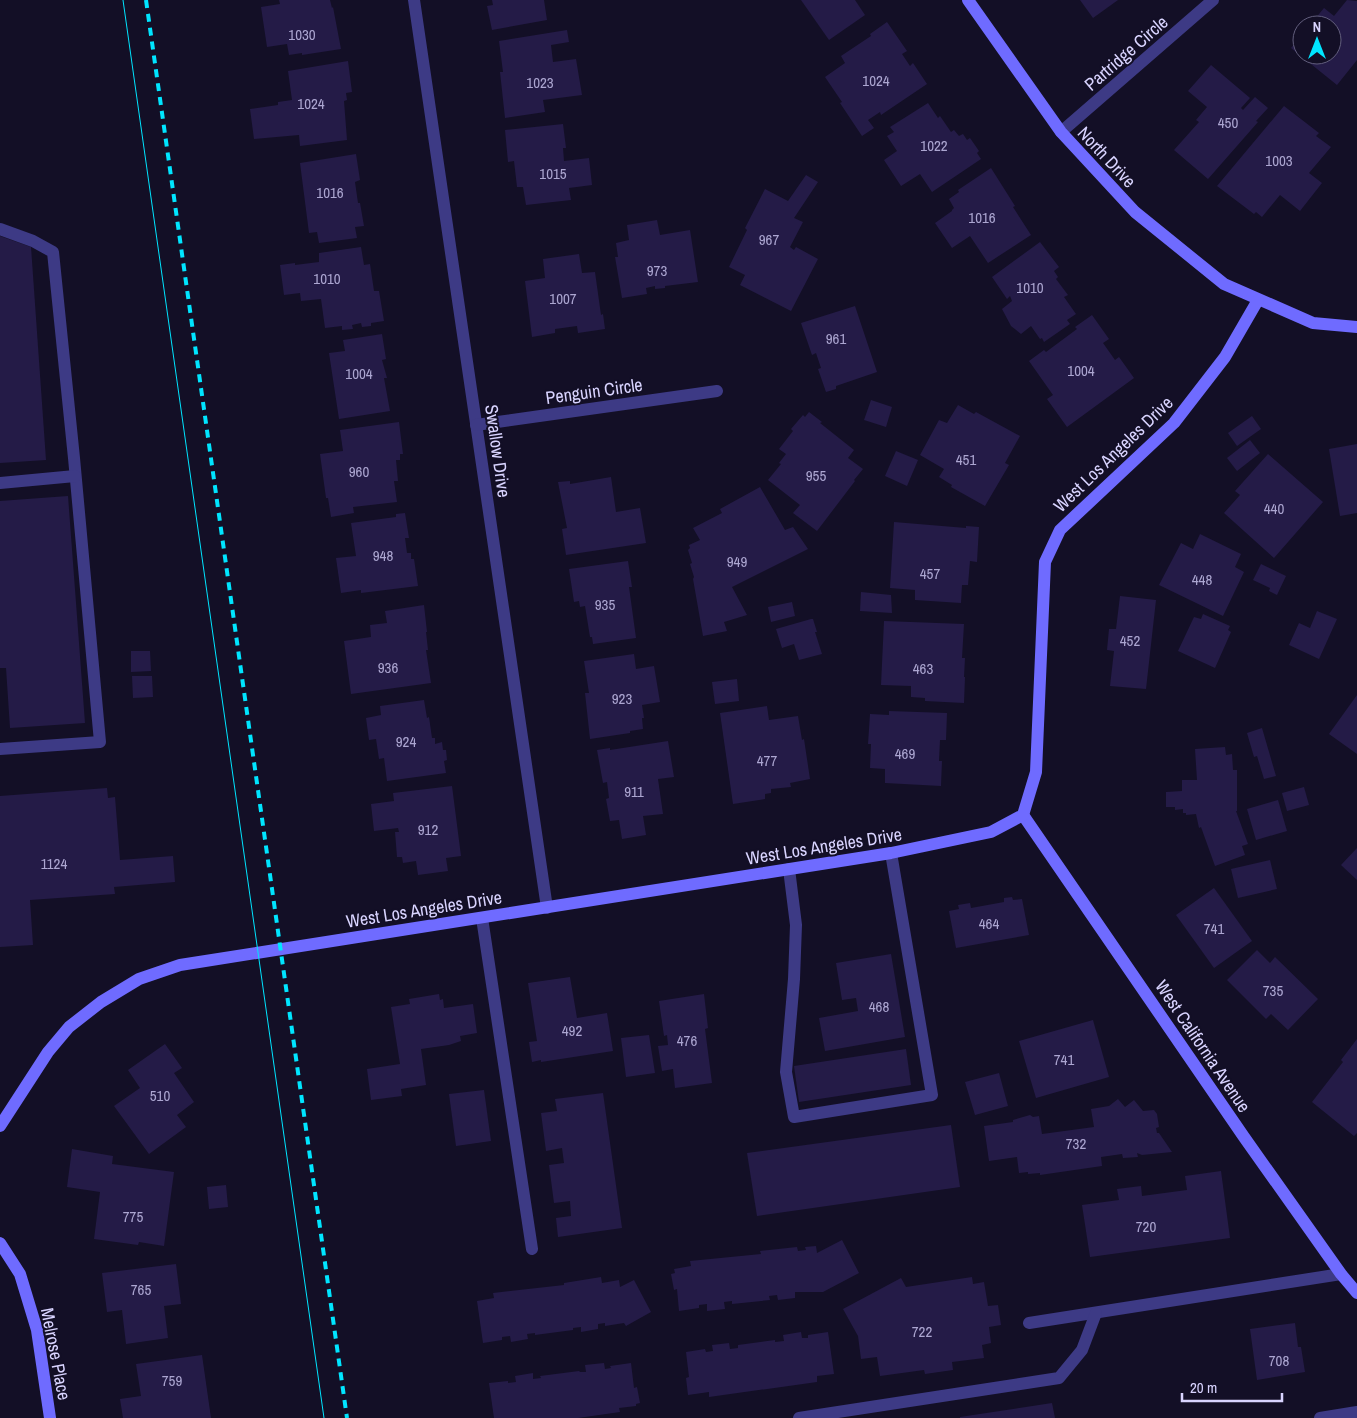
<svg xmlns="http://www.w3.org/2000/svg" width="1357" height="1418" font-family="'Archivo Narrow',sans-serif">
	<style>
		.building { fill: #241b47 }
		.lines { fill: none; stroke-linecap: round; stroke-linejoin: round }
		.lane { stroke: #3d3a85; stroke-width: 12 }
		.street { stroke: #3d3a85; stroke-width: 12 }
		.secondary { stroke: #6f6bff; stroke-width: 12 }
		.tram { stroke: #00e5ff; stroke-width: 1 }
		.rail { stroke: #00e5ff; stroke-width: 4; stroke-dasharray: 8 6; stroke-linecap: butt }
		.labels { text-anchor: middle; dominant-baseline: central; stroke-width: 4; stroke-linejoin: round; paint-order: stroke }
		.number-label { font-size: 15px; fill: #aca6d1 }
		.street-label { font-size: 18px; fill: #d9d4ff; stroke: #130f26 }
	</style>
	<rect width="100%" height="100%" fill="#130f26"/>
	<g class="building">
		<path d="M279,0H330L332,8L333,7L341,49L302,55V53L289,55L287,44L267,47L261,7L280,4Z"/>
		<path d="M492,0H544L547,20L492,30L487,6L493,5Z"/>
		<path d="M801,0H855L865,15L829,40Z"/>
		<path d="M1080,0H1118L1093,18Z"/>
		<path d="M1347,0L1357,1V60L1337,85L1291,48L1302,35V55H1332V25H1310L1324,8L1334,16Z"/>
		<path d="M887,22L907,51L902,54L910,66L913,63L927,84L881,115L880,112L868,120L874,128L862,136L840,103L842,102L825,77L845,63L841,56L871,36L870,34Z"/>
		<path d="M567,30L569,42L551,45L553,62L576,59L582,95L543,100L545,112L505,118L500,72H503L499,41Z"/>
		<path d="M348,61L352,92L346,93L347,100L344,101L347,140L300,146L299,135L254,139L250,109L278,105V102L292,100L288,71Z"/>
		<path d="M1211,65L1250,98L1241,108L1243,110L1255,97L1268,108L1256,121L1258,122L1208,179L1174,150L1199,122L1196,120L1207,107L1188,91Z"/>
		<path d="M928,103L938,118L940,116L951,132L954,130L959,136L963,134L967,140L970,138L979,151L977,153L981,159L932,192L920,174L901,186L884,160L897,151L887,136L894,132L890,127Z"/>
		<path d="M1284,106L1319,133L1316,136L1331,147L1309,173L1322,183L1300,211L1280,195L1262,217L1256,212L1254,214L1217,186Z"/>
		<path d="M563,124L566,148H563L564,161L589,158L592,185L569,188L571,200L526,205L523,187H517L514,161L508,162L505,130Z"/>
		<path d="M356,154L360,180L355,182L358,203H360L364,226L355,227L357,238L319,243L317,232L309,233L300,163Z"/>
		<path d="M991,168L1015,206L1013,207L1031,235L988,263L970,236L952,248L935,223L952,211V210L954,208L949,199L959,192L958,190Z"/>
		<path d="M806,175L818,182L794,218L803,222L790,247L794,250L796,247L818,259L791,311L740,285L745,275L729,267L747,230L745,228L765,189L788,201Z"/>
		<path d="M657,220L660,235L690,230L698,282L665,286V288L655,289V286L646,288L647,294L622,298L615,257H618L616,243L629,240L627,225Z"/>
		<path d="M0,236L31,247L46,460L0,463Z"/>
		<path d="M1040,242L1059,267L1054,271L1058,277L1056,279L1068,295L1064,297L1076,314L1067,320L1070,324L1044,342L1042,338L1040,339L1031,326L1021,334L1011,326L1002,309L1012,301L1010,296L1007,299L992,277Z"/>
		<path d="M361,247L364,265L370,264L374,291H379L384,321L371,323V326L362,327L361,323L352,325L353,329L342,330V326L325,328L321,299L301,301L300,293L284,295L280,265L295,263V265L319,262V253Z"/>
		<path d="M579,254L582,273L595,272L601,315L603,314L605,329L578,333L577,326L555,329V333L532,337L525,281L545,278L543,259Z"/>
		<path d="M855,306L877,372L836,386V389L826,392L818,369L821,368L816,353L812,355L801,323Z"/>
		<path d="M1092,315L1109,339L1103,343L1115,360L1119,357L1134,378L1067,427L1047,399L1053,395L1029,361L1044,350L1046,352L1077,329L1075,327Z"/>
		<path d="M382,334L386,359L382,360L387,378H384L390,411L339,419L329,353L345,351L343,340Z"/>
		<path d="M871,400L892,407L886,427L864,420Z"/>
		<path d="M958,405L974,414L976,412L1020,436L1005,463L1009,465L985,506L951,487L952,485L939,477L944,469L920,455L939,420L947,423Z"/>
		<path d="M809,412L822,422L820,423L854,450L848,458L863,469L854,480L855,481L817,531L793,513L800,505L768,480L781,464L779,463L786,454L779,449L793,431L791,429L803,415L805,417Z"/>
		<path d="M1252,416L1261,429L1237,446L1228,433Z"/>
		<path d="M399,422L403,454H400V460H396L398,481H394L397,502L353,507L354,513L331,517L328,498H326L320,454L343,451L340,430Z"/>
		<path d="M1250,440L1260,453L1237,471L1227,458Z"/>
		<path d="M1357,444V513L1340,516L1329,449Z"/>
		<path d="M896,451L918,460L907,486L885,476Z"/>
		<path d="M1268,454L1323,502L1274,558L1224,513L1240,495L1235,491Z"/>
		<path d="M611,477L616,512L640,508L646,543L566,555L562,529L567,528L558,482L570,481V484Z"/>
		<path d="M760,487L785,530L793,527L808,549L732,587L747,615L724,622L727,631L703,636L693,579L694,577L690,564L692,563L688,550L690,548L689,545L700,540L693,528L722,513L720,509Z"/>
		<path d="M68,496L85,723L10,728L6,668H0V501Z"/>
		<path d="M405,513L409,538H405L407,553H411V559H414L418,586L361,593V590L341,593L336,558L356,556L351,523L396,517V514Z"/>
		<path d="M894,522L966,528V526L979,527L977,562L970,561L968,585H962L961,603L915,600V590L890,588Z"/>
		<path d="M1200,534L1241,554L1235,567L1244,572L1223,616L1159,585L1181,543L1193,549Z"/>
		<path d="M628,561L632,587H629L636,638L593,644L592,637H590L585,606L580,607L579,601L574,602L569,569Z"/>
		<path d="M1261,564L1286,576L1277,595L1269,591L1270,588L1253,580Z"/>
		<path d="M861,592L891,595L892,613L860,611Z"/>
		<path d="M1120,596L1156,600L1146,689L1110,686L1114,651L1107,650L1109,629H1116Z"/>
		<path d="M792,602L795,616L771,622L768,607Z"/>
		<path d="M424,605L427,632H426L428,650H426L431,683L351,694L344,641L371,637L370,625L387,623L385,611Z"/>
		<path d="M1317,611L1337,619L1319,659L1289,645L1299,623L1310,628Z"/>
		<path d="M1203,614L1230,626L1228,630L1231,632L1215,668L1178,651L1194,617L1201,619Z"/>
		<path d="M811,619H813L817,632H815L822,654L799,660L794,644L782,648L776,629Z"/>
		<path d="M884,621L964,624L962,658H965L964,677H965L964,703L925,701V698L911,697V686L881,685Z"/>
		<path d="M131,651H150L151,671L131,672Z"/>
		<path d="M634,654L636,669L654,666L660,702L642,705L644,718H642L643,729L630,731V733L590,739L585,693H589L584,661Z"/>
		<path d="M132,676H152L153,697L133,698Z"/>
		<path d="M737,679L739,701L715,704L712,682Z"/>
		<path d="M1357,695V754L1329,734Z"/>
		<path d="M424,700L427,718L429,717L432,738H435V744L442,742L443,750H446L447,760L444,761L446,773L387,781L384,758L379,759L376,739L369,740L366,718L381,715L380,706Z"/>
		<path d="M767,706L769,720L798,716L802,740L804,739L810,779L790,783L791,787L771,789V793L765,794V799L733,804L720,713Z"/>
		<path d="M889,711L947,713L946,740H940L939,761H942L941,786L885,783V769L870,768L871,744H868L870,714L889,715Z"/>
		<path d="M1262,728L1276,776L1264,779L1257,756L1254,757L1247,733Z"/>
		<path d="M668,741L674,777L658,779L663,814L643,816L646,835L622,839L619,820L610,821L606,799L609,798L607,782L603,783L597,750L610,748V750Z"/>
		<path d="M1225,747L1226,755L1232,754L1233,770H1237V811H1236L1248,844L1242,846L1245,855L1215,866L1201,827L1199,828L1196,814L1186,815V813H1183V809L1175,810V807H1166V792L1182,791V780H1197L1195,749Z"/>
		<path d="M452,786L461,856L446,858L448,871L418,875L416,861L403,863L402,857H397L395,832H399L398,828L374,831L371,804L394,801L393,793Z"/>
		<path d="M1304,787L1309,805L1287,811L1282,793Z"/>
		<path d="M107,788L108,798L115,797L120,860L173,856L175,882L114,887L115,894L30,900L33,945L0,947V796Z"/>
		<path d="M1278,800L1287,831L1256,840L1247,809Z"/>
		<path d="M1357,848V880L1341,865Z"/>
		<path d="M1270,860L1277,889L1238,898L1231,869Z"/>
		<path d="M1214,888L1252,941L1214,968L1176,915Z"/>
		<path d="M1012,897L1013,900L1022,899L1029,935L956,948L949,911L959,909L958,905L970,903L971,908L1004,902V898Z"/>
		<path d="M1257,950L1270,963L1275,957L1318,999L1288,1030L1271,1014L1266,1019L1227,980Z"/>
		<path d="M891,954L905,1037L825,1051L819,1018L858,1011L856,998L842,1000L836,963Z"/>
		<path d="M570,977L577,1018L607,1013L613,1051L541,1062V1060L532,1062L529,1042L537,1041L528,983Z"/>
		<path d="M439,994L440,1000L443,999L444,1008L473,1004L477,1033L460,1036L461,1041L449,1045L421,1049L426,1085L401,1089L402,1096L371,1100L367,1069L400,1064L391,1007L410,1004L409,999Z"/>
		<path d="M704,994L708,1028L705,1029L712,1083L675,1088L673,1069L662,1071L658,1046L668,1045L667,1035L664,1036L659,1001Z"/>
		<path d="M1093,1020L1109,1077L1036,1098L1019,1041Z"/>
		<path d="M649,1035L655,1073L626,1077L621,1038Z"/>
		<path d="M1357,1039V1133L1354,1136L1312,1102L1343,1062L1341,1060Z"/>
		<path d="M165,1044L182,1068L174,1073L194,1102L177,1115L186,1127L149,1154L114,1106L140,1088L128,1070Z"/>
		<path d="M906,1049L911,1085L799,1102L794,1066Z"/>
		<path d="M999,1073L1008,1106L975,1115L965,1082Z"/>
		<path d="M484,1090L491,1141L456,1146L449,1094Z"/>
		<path d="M603,1093L622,1228L558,1237L556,1218L571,1216L570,1201L554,1203L549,1165L564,1163L562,1148L546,1151L541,1113L557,1111L555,1099Z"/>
		<path d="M1118,1099L1125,1107L1134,1100L1143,1111L1154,1110L1157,1114L1159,1127L1156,1128L1157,1133H1159L1172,1152L1142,1155L1137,1153L1138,1157L1123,1158L1122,1154L1101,1157L1102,1166L1040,1175V1173L1028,1174V1172L1019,1173L1017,1157L989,1161L984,1126L1013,1122V1120L1030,1115L1033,1117L1039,1116L1042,1134L1094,1127L1091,1109L1109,1106Z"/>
		<path d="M951,1125L960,1187L757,1216L747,1153Z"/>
		<path d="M72,1149L113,1156L112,1164L174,1172L164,1246L139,1242L138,1245L94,1239L100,1192L67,1187Z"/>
		<path d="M1221,1171L1230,1238L1090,1257L1082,1205L1119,1200L1117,1189L1141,1186L1142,1196L1187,1190L1185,1176Z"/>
		<path d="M226,1185L228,1207L209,1209L207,1187Z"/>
		<path d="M842,1240L859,1273L823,1292H795V1298L778,1300L777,1295L769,1296L770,1300L732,1304V1301L724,1302L725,1309L707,1311V1304L699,1305V1308L679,1311L677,1289L674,1290L671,1274L675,1273L674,1269L691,1266L690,1261L761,1254L760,1251L797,1247L798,1251L806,1250L805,1247L816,1246L817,1253Z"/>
		<path d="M176,1264L181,1304L164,1306L168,1338L126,1344L122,1310L107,1312L102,1273Z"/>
		<path d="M601,1277L602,1283L619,1280L620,1287L634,1280L651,1312L626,1326L624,1323L605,1326V1323L598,1324V1329L581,1332V1327L573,1328V1330L535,1335V1333L527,1334L528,1339L511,1342L510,1336L502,1337V1340L483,1343L477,1301L494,1298L493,1293L564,1285V1283Z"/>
		<path d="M972,1277L973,1284L984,1282L988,1306L998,1305L1001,1325L989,1327L991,1343L982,1345L984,1358L952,1362L953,1370L925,1374L924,1370L880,1376L877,1357L861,1359L858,1336L843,1309L901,1278L906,1287Z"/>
		<path d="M1295,1323L1298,1347H1301L1305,1372L1257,1380L1250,1329Z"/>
		<path d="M801,1332L802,1338H808V1335L828,1332L834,1374L817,1376V1382L709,1397V1392L688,1395L686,1378L689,1377L686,1352L705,1349L706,1352L713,1351L712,1345L729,1343L730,1349L738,1348V1345L775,1340V1342L784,1341L783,1335Z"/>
		<path d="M202,1355L211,1418H123L120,1399L141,1396L136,1364Z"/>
		<path d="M604,1363L605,1369L611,1368L610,1366L631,1363L634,1388L637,1387L640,1403L636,1404V1406L619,1408L620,1412L578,1418H494L489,1383L508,1381V1383L516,1382L515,1376L533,1373V1379L541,1378L540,1376L579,1371L580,1372H586L585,1365Z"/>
		<path d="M1052,1403L1055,1418H960V1417Z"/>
	</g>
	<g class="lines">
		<g class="lane">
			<path d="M0,229L33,241L53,252L74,458L100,742L0,749"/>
			<path d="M0,483L75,476"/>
			<path d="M789,869L796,925L794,979L786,1072L794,1117L932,1095L891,853"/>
			<path d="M482,918L532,1249"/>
			<path d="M1029,1323L1341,1274"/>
			<path d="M799,1418L1059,1378L1082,1350L1096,1313"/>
			<path d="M1320,1418L1357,1412"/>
		</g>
		<g class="street">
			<path d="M414,0L547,908"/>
			<path d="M1061,132L1213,0"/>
			<path d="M476,425L717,391"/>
		</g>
		<g class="secondary">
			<path d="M968,0L1061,132L1135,212L1224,284L1313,323L1357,327"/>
			<path d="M1023,815L1244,1137L1341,1274L1357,1293"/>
			<path d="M0,1126L48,1052L69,1027L101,1002L139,979L180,965L891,853L991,832L1023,815L1036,772L1045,562L1060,530L1174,423L1225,357L1258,300"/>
			<path d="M0,1243L20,1274L37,1330L50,1418"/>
		</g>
		<path class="tram" d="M123,0L324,1418"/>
		<path class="rail" d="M146,0L347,1418"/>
	</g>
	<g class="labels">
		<g class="number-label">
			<text x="302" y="34">1030</text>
			<text x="876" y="80">1024</text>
			<text x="540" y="82">1023</text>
			<text x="311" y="103">1024</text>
			<text x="1228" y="122">450</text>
			<text x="934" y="145">1022</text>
			<text x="1279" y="160">1003</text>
			<text x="553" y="173">1015</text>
			<text x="330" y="192">1016</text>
			<text x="982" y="217">1016</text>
			<text x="769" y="239">967</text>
			<text x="657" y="270">973</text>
			<text x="327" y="278">1010</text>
			<text x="1030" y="287">1010</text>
			<text x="563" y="298">1007</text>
			<text x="836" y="338">961</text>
			<text x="1081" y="370">1004</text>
			<text x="359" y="373">1004</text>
			<text x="966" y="459">451</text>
			<text x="359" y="471">960</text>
			<text x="816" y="475">955</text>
			<text x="1274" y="508">440</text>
			<text x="383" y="555">948</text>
			<text x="737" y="561">949</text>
			<text x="930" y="573">457</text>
			<text x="1202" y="579">448</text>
			<text x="605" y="604">935</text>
			<text x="1130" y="640">452</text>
			<text x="388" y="667">936</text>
			<text x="923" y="668">463</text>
			<text x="622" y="698">923</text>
			<text x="406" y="741">924</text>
			<text x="905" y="753">469</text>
			<text x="767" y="760">477</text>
			<text x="634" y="791">911</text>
			<text x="428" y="829">912</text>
			<text x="54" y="863">1124</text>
			<text x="989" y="923">464</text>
			<text x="1214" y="928">741</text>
			<text x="1273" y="990">735</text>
			<text x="879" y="1006">468</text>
			<text x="572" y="1030">492</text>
			<text x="687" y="1040">476</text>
			<text x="1064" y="1059">741</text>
			<text x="160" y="1095">510</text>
			<text x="1076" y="1143">732</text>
			<text x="133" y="1216">775</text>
			<text x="1146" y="1226">720</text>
			<text x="141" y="1289">765</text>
			<text x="922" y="1331">722</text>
			<text x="1279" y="1360">708</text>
			<text x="172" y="1380">759</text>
		</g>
		<g class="street-label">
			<text transform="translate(1126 53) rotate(-41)">Partridge Circle</text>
			<text transform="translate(1107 157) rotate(47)">North Drive</text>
			<text transform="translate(594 391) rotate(-8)">Penguin Circle</text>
			<text transform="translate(498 451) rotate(82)">Swallow Drive</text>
			<text transform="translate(1113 454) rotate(-44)">West Los Angeles Drive</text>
			<text transform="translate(824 846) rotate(-9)">West Los Angeles Drive</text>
			<text transform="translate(424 909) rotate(-9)">West Los Angeles Drive</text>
			<text transform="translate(1203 1046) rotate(56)">West California Avenue</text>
			<text transform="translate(56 1354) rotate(79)">Melrose Place</text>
		</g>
	</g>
	<g transform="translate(1317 40)"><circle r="24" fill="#130f26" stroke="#625e7d"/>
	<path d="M0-4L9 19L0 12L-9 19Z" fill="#00e5ff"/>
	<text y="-8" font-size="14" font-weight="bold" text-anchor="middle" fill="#d9d4ff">N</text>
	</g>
	<path d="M1182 1393v8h100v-8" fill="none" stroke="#d9d4ff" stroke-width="2.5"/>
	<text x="1190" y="1393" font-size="15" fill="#d9d4ff" stroke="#130f26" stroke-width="4" paint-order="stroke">20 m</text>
</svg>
